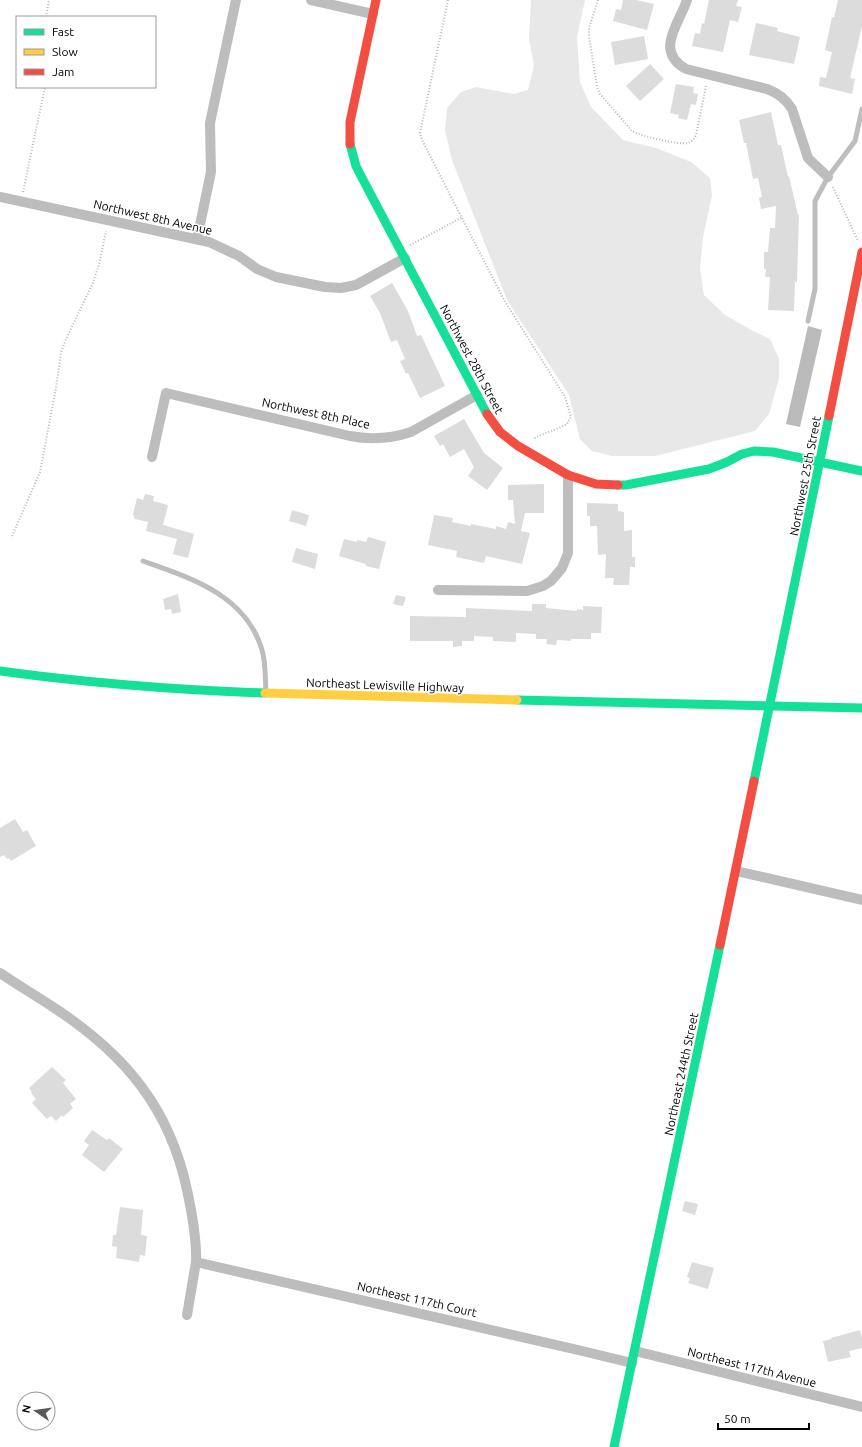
<svg xmlns="http://www.w3.org/2000/svg" width="862" height="1447" font-family="Ubuntu,sans-serif">
	<style>
		.green { fill: #e8e8e8 }
		.water { fill: #bababa }
		.building { fill: #dcdcdc }
		.lines { fill: none; stroke-linecap: round; stroke-linejoin: round }
		.path { stroke: #b8b8b8; stroke-width: 2; stroke-dasharray: 1 2; stroke-linecap: butt }
		.lane { stroke: #bdbdbd; stroke-width: 5 }
		.street { stroke: #bdbdbd; stroke-width: 10 }
		.fast { stroke: #16e098; stroke-width: 9 }
		.slow { stroke: #ffcf43; stroke-width: 9 }
		.jam { stroke: #f24e42; stroke-width: 9 }
		.labels { text-anchor: middle; dominant-baseline: central; stroke-width: 3; stroke-linejoin: round; paint-order: stroke }
		.street-label { font-size: 12px; fill: #000; stroke: #fff }
	</style>
	<rect width="100%" height="100%" fill="#fff"/>
	<path class="green" d="M531,0H585L577,37L580,82L591,107L623,140L656,148L691,162L710,178L712,195L703,237L700,269L704,295L725,315L753,331L770,339L779,359V378L769,414L755,431L655,456H612L592,451L580,439L569,395L507,300L452,160L445,131L447,108L461,92L476,87L514,94L528,90L534,66L529,39Z"/>
	<path class="water" d="M808,326L822,330L800,427L786,424Z"/>
	<g class="building">
		<path d="M623,0H636L654,4L647,30L613,21L616,9L621,10Z"/>
		<path d="M709,0H738L736,6L742,7L738,22L730,20L723,52L692,46L695,33L700,34L702,23L704,24Z"/>
		<path d="M838,0H862V26L850,78L855,79L852,94L819,86L820,77L826,78L832,52L825,50L832,17L834,18Z"/>
		<path d="M756,23L778,28L777,31L800,37L794,64L749,55Z"/>
		<path d="M644,36L648,59L615,65L611,42Z"/>
		<path d="M650,64L664,79L640,101L626,86Z"/>
		<path d="M676,84L694,87L693,93L698,94L696,105L691,104L687,120L678,118L679,115L670,113Z"/>
		<path d="M771,112L778,145H781L788,177L789,176L798,215H799L797,282H795L794,311L768,310L770,277H765L766,269H764V252H768L770,228H775L776,206L761,209L759,198L762,197L758,178L753,179L746,143H744L739,120Z"/>
		<path d="M392,283L408,311L417,336L421,335L445,386L420,398L408,373L406,374L400,361L405,359L397,340L391,342L380,313L370,296Z"/>
		<path d="M464,419L484,453L503,468L487,490L468,476L474,467L464,449L450,457L443,444L440,446L434,436Z"/>
		<path d="M544,484V513H525L521,531L530,533L522,564L486,556L484,563L456,557L457,551L428,545L434,515L453,518L452,522L471,526V524L496,529V526L506,529L508,522L515,524L513,500H508V485Z"/>
		<path d="M145,494L154,496L153,501L168,505L163,525L194,534L188,558L173,554L177,539L146,531L148,522L135,519L133,514L137,498L143,500Z"/>
		<path d="M587,503L618,504V511L624,512V531L632,530V557H635V567H630L629,585H613L614,578H605L606,554L598,555L597,526H590V516H587Z"/>
		<path d="M292,510L309,515L306,526L289,521Z"/>
		<path d="M368,537L386,542L379,569L366,566V564L339,556L344,539L357,542V540L366,542Z"/>
		<path d="M296,548L318,554L315,569L292,562Z"/>
		<path d="M178,594L181,612L172,614L171,609L165,610L163,599Z"/>
		<path d="M396,595L406,597L403,606L393,604Z"/>
		<path d="M532,604H546V608L577,611V609L583,610V606L602,607L601,633H591V639H571V641L557,640L556,645L546,644L547,639H536V634L516,633V642L493,641V637L474,636V641H462V646L453,647V641H410V616L466,617V608L532,611Z"/>
		<path d="M15,819L23,832L27,830L36,846L11,861L9,858L7,859L4,855L0,857V828Z"/>
		<path d="M52,1067L66,1080L63,1083L76,1099L70,1104L73,1108L63,1117L62,1115L56,1121L51,1116L47,1119L32,1103L36,1099L31,1093L32,1092L29,1088Z"/>
		<path d="M92,1130L107,1140L109,1138L123,1149L104,1172L82,1155L89,1145L84,1141Z"/>
		<path d="M685,1201L698,1204L695,1215L682,1211Z"/>
		<path d="M120,1207L143,1210L141,1235L147,1236L145,1256L140,1255L139,1262L116,1258L117,1247L112,1246L113,1235H116Z"/>
		<path d="M692,1262L714,1268L708,1289L688,1283L690,1278L687,1277Z"/>
		<path d="M860,1330L862,1338V1348L849,1351L851,1357L828,1362L823,1341L831,1339V1338Z"/>
	</g>
	<g class="lines">
		<g class="path">
			<path d="M448,0L420,133L422,140L504,300L565,397L571,417L566,425L536,437L534,440"/>
			<path d="M598,0L589,28V36L597,87L600,94L632,131C640,136 678,145 687,143C692,142 694,139 696,135L706,86"/>
			<path d="M46,17L49,0"/>
			<path d="M833,187L858,241"/>
			<path d="M23,192L45,87"/>
			<path d="M410,245L461,218"/>
			<path d="M12,536L40,472L56,388L61,353L66,339L92,285L99,265L106,231"/>
		</g>
		<g class="lane">
			<path d="M808,321L815,289V201L828,177L855,141L862,109"/>
			<path d="M143,561C191,578 246,595 262,650C266,663 265,679 266,692"/>
		</g>
		<g class="street">
			<path d="M311,0L373,14"/>
			<path d="M687,0C679,24 654,51 686,69L767,89C778,93 786,99 792,109L808,158L828,177"/>
			<path d="M0,197L209,242L239,256L257,269L276,277L325,287L341,288L356,285L405,258"/>
			<path d="M197,239L211,172L210,123L236,0"/>
			<path d="M152,457L166,393L350,436C371,440 390,439 411,432L477,395"/>
			<path d="M438,590L527,591L543,586L551,581L562,568L568,553V475"/>
			<path d="M736,871L862,900"/>
			<path d="M0,973C19,986 40,998 59,1011C126,1056 170,1109 187,1190C192,1213 197,1238 196,1262L578,1350L632,1363"/>
			<path d="M187,1315L196,1262"/>
			<path d="M635,1351L862,1407"/>
		</g>
		<g class="fast">
			<path d="M350,144L356,166L361,176L487,414"/>
			<path d="M618,485H626L709,469L727,462L742,454L754,451L773,452L862,471"/>
			<path d="M0,671C88,683 176,690 265,693"/>
			<path d="M517,700L862,708"/>
			<path d="M754,781L829,416"/>
			<path d="M614,1447L720,945"/>
		</g>
		<path class="slow" d="M265,693L517,700"/>
		<g class="jam">
			<path d="M350,144V122L376,0"/>
			<path d="M487,414L500,432L518,446L568,475L596,484L618,485"/>
			<path d="M829,416L862,252"/>
			<path d="M720,945L754,781"/>
		</g>
	</g>
	<g class="labels">
		<g class="street-label">
			<text transform="translate(153 217) rotate(13)">Northwest 8th Avenue</text>
			<text transform="translate(472 359) rotate(62)">Northwest 28th Street</text>
			<text transform="translate(316 413) rotate(12)">Northwest 8th Place</text>
			<text transform="translate(805 476) rotate(-79)">Northwest 25th Street</text>
			<text transform="translate(385 685) rotate(2)">Northeast Lewisville Highway</text>
			<text transform="translate(681 1074) rotate(-78)">Northeast 244th Street</text>
			<text transform="translate(417 1299) rotate(13)">Northeast 117th Court</text>
			<text transform="translate(752 1367) rotate(14)">Northeast 117th Avenue</text>
		</g>
	</g>
	<rect x="16" y="16" width="140" height="72" fill="#ffffff" stroke="#999999"/>
	<rect x="24" y="29" width="20" height="6" fill="#16e098" stroke="#999999"/>
	<text x="52" y="36" font-size="12" fill="#000000">Fast</text>
	<rect x="24" y="49" width="20" height="6" fill="#ffcf43" stroke="#999999"/>
	<text x="52" y="56" font-size="12" fill="#000000">Slow</text>
	<rect x="24" y="69" width="20" height="6" fill="#f24e42" stroke="#999999"/>
	<text x="52" y="76" font-size="12" fill="#000000">Jam</text>
	<g transform="translate(36 1411) rotate(283)"><circle r="19" fill="#ffffff" stroke="#999999"/>
	<path d="M0-3L7 15L0 10L-7 15Z" fill="#595959"/>
	<text y="-6" font-size="11" font-weight="bold" text-anchor="middle" fill="#000000">N</text>
	</g>
	<path d="M718 1423v6h91v-6" fill="none" stroke="#000000" stroke-width="2"/>
	<text x="724" y="1423" font-size="12" fill="#000000" stroke="#ffffff" stroke-width="3" paint-order="stroke">50 m</text>
</svg>
